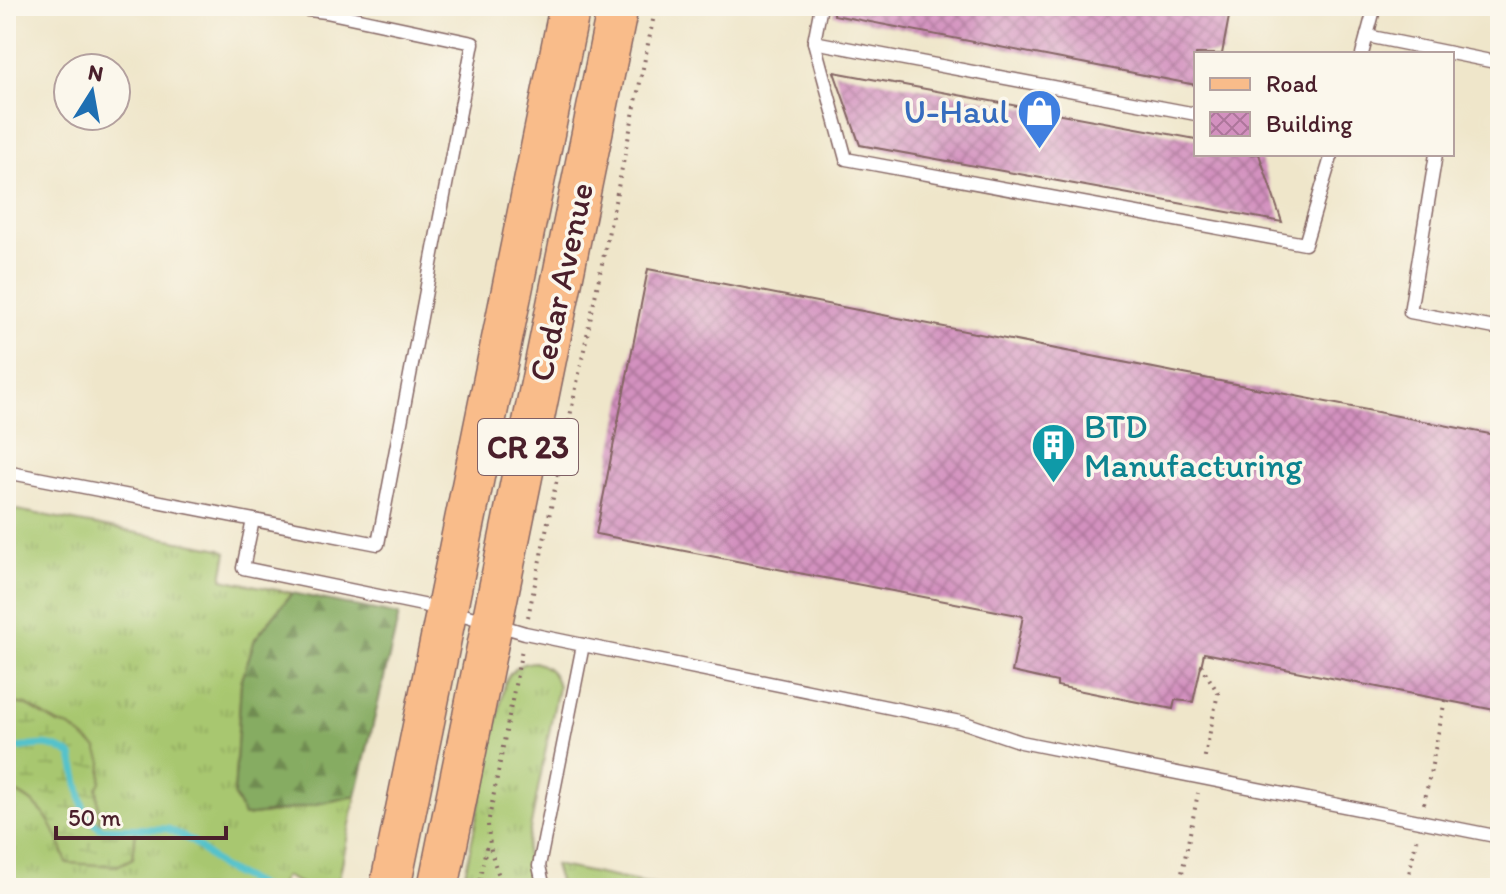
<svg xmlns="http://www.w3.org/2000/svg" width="1506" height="894" font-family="Itim,sans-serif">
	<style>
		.grass { fill: url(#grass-tufts); stroke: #79734d; stroke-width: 2 }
		.forest { fill: url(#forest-firs); stroke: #686646; stroke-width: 2 }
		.wetland { fill: url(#wetland-marsh); stroke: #79734d; stroke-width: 2 }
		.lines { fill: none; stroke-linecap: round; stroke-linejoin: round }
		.stream { stroke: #55c2cb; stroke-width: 7 }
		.building { fill: url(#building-cross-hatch) }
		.lane-casing { stroke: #846563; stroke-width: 15 }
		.primary-casing { stroke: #846563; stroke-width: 43 }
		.path { stroke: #846563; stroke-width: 4; stroke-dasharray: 2 6; stroke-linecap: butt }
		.lane { stroke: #fff; stroke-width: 12 }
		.primary { stroke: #f9bc8a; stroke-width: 40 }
		.labels { text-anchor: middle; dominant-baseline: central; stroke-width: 7; stroke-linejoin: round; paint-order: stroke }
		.shield { fill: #fbf7ec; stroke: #7f6065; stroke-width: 2 }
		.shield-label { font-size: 32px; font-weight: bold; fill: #4a1f2b }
		.shop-label { font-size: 34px; fill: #366cbe; stroke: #fbf7ec; text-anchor: end }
		.street-label { font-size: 34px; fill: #4a1f2b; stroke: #fbf7ec }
		.culture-label { font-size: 34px; fill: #0d838f; stroke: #fbf7ec; text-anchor: start }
	</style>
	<defs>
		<pattern id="grass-tufts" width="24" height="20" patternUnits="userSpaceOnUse" patternTransform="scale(2)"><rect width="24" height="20" fill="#a8c76f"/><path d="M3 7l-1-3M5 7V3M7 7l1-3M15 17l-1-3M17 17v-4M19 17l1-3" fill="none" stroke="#92aa60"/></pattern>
		<pattern id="forest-firs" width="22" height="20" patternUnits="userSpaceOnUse" patternTransform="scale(2)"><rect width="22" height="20" fill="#86ac62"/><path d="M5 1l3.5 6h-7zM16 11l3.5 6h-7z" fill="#708b51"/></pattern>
		<pattern id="wetland-marsh" width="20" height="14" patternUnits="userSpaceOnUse" patternTransform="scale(2)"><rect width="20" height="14" fill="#a8c76f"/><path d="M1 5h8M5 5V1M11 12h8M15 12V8" fill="none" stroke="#92aa60"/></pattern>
		<pattern id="building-cross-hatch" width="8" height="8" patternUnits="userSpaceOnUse" patternTransform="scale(2)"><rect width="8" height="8" fill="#d391bf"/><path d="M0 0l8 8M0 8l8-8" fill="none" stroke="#ad769b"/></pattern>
	</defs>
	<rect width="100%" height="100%" fill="#fbf7ec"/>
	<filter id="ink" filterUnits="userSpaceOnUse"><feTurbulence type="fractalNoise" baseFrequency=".0125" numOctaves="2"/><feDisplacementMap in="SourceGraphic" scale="16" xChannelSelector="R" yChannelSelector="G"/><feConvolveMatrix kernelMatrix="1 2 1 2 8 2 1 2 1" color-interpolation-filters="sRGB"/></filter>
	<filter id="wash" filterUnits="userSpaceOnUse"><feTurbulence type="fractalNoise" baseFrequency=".006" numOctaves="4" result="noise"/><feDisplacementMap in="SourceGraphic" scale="32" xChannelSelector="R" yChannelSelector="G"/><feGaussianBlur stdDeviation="1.8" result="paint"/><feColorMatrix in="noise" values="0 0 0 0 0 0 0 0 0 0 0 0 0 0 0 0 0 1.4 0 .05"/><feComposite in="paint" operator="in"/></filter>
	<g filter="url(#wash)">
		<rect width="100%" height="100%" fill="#efe6ca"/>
		<g class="grass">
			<path d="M6,508L221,549L227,552L222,579L292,593L255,639L241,682L234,796L245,816L277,812L356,796L337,888H309L285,876L278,888H6V788C45,802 54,827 67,863L133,857L136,829L100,828L97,788L70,727L58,724L27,705L6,702Z"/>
			<path d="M534,662C548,666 555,673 558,687L526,850L530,888H462L505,683C511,669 519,663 534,662Z"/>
			<path d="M554,865L669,888H561Z"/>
		</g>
		<path class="forest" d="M292,593L399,615L356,796L277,812L244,816L234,795L241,682L255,639Z"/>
		<path class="wetland" d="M6,702L26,705L58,724L70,727L97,748L102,762L101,782L97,788L100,828L136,829L133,858L117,866L67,863C54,827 45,802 6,788Z"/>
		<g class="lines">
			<path class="stream" d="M6,750C33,746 49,739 72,756L85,815L100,828L168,829L192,841L221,867L264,888"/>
		</g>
		<g id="blocks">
			<g class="building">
				<path d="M834,6H1231L1222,54H1196V85L834,15Z"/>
				<path d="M834,72L1196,139V154H1259L1282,222L860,145Z"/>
				<path d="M648,269L1500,436V711L1204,653L1193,702L1175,700L1173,709L1057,686V682L1012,672L1023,616L596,534Z"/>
			</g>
		</g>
	</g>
	<g filter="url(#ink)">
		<use href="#blocks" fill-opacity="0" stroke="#846563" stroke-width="2"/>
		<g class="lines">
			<defs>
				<g id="lane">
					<path d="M821,6L814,42L1196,114"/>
					<path d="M1367,36L1500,63"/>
					<path d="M814,42L846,159L1305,244L1332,154"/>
					<path d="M1362,54L1375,6"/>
					<path d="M1436,154L1410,312L1500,329"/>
					<path d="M6,472L378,544L473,43L326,12L276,6"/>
					<path d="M253,520L243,568L447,610L525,633L583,645L539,866L544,888"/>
					<path d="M583,645L965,723L1021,742L1500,837"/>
				</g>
				<g id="primary">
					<path d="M390,888L570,6"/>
					<path d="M438,888L618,6"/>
				</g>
			</defs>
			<use href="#lane" class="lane-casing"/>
			<use href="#primary" class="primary-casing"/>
			<g class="path">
				<path d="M528,617L656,6"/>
				<path d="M1201,665L1218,693L1204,761"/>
				<path d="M1424,804L1445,700"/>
				<path d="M478,888L487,843"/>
				<path d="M505,888C494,867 489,848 488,824L522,649"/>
				<path d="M1179,888L1198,793"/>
				<path d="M1406,888L1417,836"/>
			</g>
			<use href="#lane" class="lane"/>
			<use href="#primary" class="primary"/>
		</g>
	</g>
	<defs>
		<symbol id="shop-pin" viewBox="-11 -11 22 30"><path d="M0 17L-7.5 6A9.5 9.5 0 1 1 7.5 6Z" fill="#3f7fe0" stroke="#fbf7ec"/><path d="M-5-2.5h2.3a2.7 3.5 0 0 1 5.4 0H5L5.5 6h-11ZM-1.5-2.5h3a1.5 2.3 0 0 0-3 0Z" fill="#fff"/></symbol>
		<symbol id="building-pin" viewBox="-11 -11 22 30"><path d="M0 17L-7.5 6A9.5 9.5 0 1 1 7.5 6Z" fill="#0f9aa8" stroke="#fbf7ec"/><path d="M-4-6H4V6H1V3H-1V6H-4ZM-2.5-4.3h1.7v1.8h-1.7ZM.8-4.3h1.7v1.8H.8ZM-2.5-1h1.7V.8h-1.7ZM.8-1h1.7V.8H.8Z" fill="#fff"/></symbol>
	</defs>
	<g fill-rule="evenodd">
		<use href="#shop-pin" x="1014" y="86" width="51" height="69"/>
		<use href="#building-pin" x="1028" y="420" width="51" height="69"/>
	</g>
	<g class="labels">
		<rect class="shield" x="478" y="419" width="100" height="56" rx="6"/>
		<g class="shield-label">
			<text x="528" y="447">CR 23</text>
		</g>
		<g class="shop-label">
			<text x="1009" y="111">U-Haul</text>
		</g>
		<g class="street-label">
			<text transform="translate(561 282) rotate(-78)">Cedar Avenue</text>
		</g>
		<g class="culture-label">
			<text x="1084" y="426">BTD<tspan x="1084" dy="39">Manufacturing</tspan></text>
		</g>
	</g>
	<rect width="1506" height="894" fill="none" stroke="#fbf7ec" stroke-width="32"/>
	<rect x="1194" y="52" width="260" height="104" fill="#fbf7ec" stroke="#b4a19f" stroke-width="2"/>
	<rect x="1210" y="78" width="40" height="12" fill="#f9bc8a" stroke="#b4a19f" stroke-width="2"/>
	<text x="1266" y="92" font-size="24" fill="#4a1f2b">Road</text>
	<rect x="1210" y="112" width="40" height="24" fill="url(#building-cross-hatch)" stroke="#b4a19f" stroke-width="2"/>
	<text x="1266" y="132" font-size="24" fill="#4a1f2b">Building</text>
	<g transform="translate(92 92) rotate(11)"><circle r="38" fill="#fbf7ec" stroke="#b4a19f" stroke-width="2"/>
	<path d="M0-6L14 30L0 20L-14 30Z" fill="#1f6fb2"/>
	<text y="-12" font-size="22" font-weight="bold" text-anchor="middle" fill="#4a1f2b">N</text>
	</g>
	<path d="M56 826v12h170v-12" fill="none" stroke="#4a1f2b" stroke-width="4"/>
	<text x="68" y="826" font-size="24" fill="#4a1f2b" stroke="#fbf7ec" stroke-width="6" paint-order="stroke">50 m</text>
</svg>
